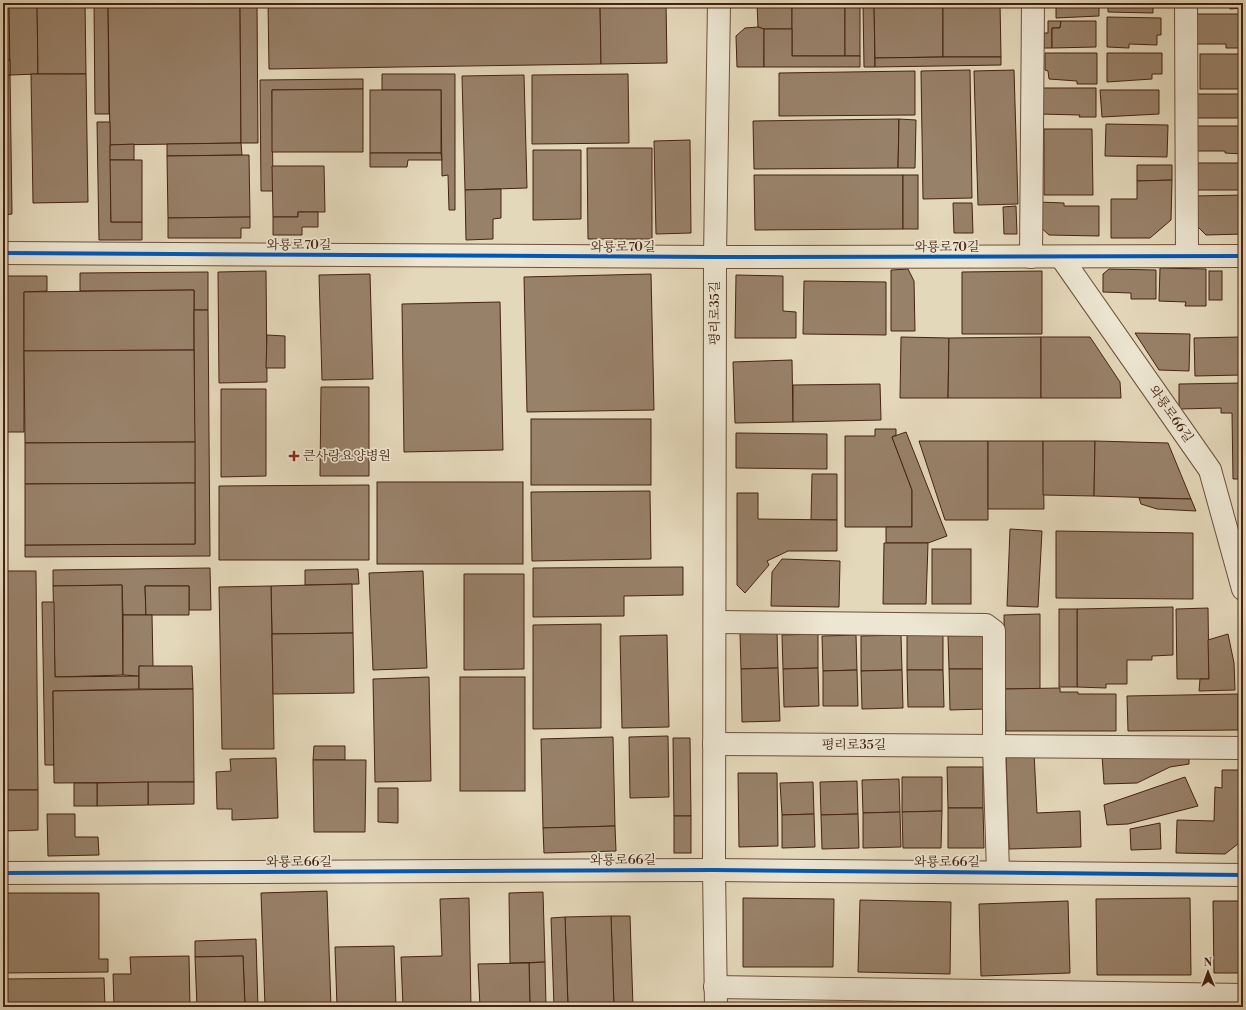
<svg xmlns="http://www.w3.org/2000/svg" width="1246" height="1010" font-family="'Libre Bodoni','Noto Serif KR',serif">
	<style>
		.building { fill: #988169; stroke: #452212 }
		.lines { fill: none; stroke-linecap: round; stroke-linejoin: round }
		.minor-casing { stroke: #6d503c; stroke-width: 24 }
		.minor { stroke: #ede6d2; stroke-width: 22 }
		.cycleway-casing { stroke: #ede6d2; stroke-width: 6 }
		.cycleway { stroke: #0057b8; stroke-width: 4 }
		.poi-dot { fill: #8f2418; stroke: #ede6d2; stroke-width: 1.5 }
		.labels { text-anchor: middle; dominant-baseline: central; stroke-width: 3.5; stroke-linejoin: round; paint-order: stroke }
		.street-label { font-size: 13px; fill: #452212; stroke: #ede6d2 }
		.poi-label { font-size: 13px; fill: #452212; stroke: #ede6d2; text-anchor: start }
	</style>
	<rect width="100%" height="100%" fill="#e4d8ba"/>
	<filter id="stains"><feTurbulence type="fractalNoise" baseFrequency=".005" numOctaves="4"/><feColorMatrix values="0 0 0 0 .2 0 0 0 0 .09 0 0 0 0 .02 0 0 0 .5 -.17"/></filter>
	<radialGradient id="worn" r=".72"><stop offset=".6" stop-color="#630" stop-opacity="0"/><stop offset="1" stop-color="#630" stop-opacity=".3"/></radialGradient>
	<g class="building">
		<path d="M3,3H9L10,60H3Z"/>
		<path d="M9,3H37L38,74L10,75Z"/>
		<path d="M37,3H85L86,74H38Z"/>
		<path d="M94,3H108L109,114H95Z"/>
		<path d="M108,3H240L241,143L110,145Z"/>
		<path d="M240,3H257L258,143H241Z"/>
		<path d="M268,3H600L601,64L269,69Z"/>
		<path d="M600,3H666L667,63L601,64Z"/>
		<path d="M757,3H792V29H764L758,27Z"/>
		<rect x="792" y="3" width="53" height="53"/>
		<rect x="845" y="3" width="15" height="53"/>
		<path d="M863,3H874L875,67H864Z"/>
		<path d="M874,3H943V57L875,58Z"/>
		<path d="M943,3H1000L1001,57H943Z"/>
		<path d="M1056,3H1099V16L1056,18Z"/>
		<path d="M1108,3H1153V13L1108,12Z"/>
		<path d="M1197,3H1243V8L1230,9L1229,5L1197,6Z"/>
		<path d="M1195,14H1243V48H1226V44H1194Z"/>
		<path d="M1107,17L1161,18V35H1157V45L1129,44V48L1107,47Z"/>
		<path d="M1048,21H1061L1060,28H1052V48H1044V33H1048Z"/>
		<path d="M1061,21H1096V47L1052,48V28H1060Z"/>
		<path d="M758,27L764,29V67H737L736,36L745,28Z"/>
		<path d="M764,29H792V56H860V67H764Z"/>
		<path d="M1045,53H1097V84H1077V81L1049,79L1048,71L1045,70Z"/>
		<path d="M1107,53H1162V74H1152V79L1107,82Z"/>
		<rect x="1200" y="54" width="43" height="35"/>
		<path d="M943,57H1001V65L875,67V58Z"/>
		<rect x="3" y="60" width="7" height="15"/>
		<path d="M970,70L972,198L923,199L921,71Z"/>
		<path d="M1014,70L1018,204L978,205L974,71Z"/>
		<path d="M915,71V115L779,116V73Z"/>
		<path d="M31,74H86L88,202L33,203Z"/>
		<path d="M382,74H455V210H449L448,175L442,176L441,90H382Z"/>
		<path d="M628,74L629,143L532,144V75Z"/>
		<path d="M3,75H10L12,214L4,215L3,237Z"/>
		<path d="M524,75L527,188L465,190L462,76Z"/>
		<path d="M363,79V89L272,90L273,191H261L260,80Z"/>
		<path d="M1040,88H1096V117H1079L1080,115L1039,114Z"/>
		<path d="M363,89V152H272V90Z"/>
		<rect x="370" y="90" width="71" height="63"/>
		<path d="M1100,90H1159V114L1102,117Z"/>
		<rect x="1195" y="94" width="48" height="24"/>
		<path d="M899,119L898,168L754,169L753,121Z"/>
		<path d="M899,119L916,120L915,168H898Z"/>
		<path d="M97,122H110L111,222H142V240H99Z"/>
		<path d="M1106,124L1168,125L1167,157L1105,156Z"/>
		<path d="M1196,126H1243V156V154L1225,153V151H1196Z"/>
		<path d="M1044,129H1092L1093,195H1044Z"/>
		<path d="M690,140L691,233L656,234L654,141Z"/>
		<path d="M241,143L242,155L167,156V144Z"/>
		<path d="M134,144V160H110V145Z"/>
		<path d="M587,148H652V239H588Z"/>
		<path d="M533,150H581V219L533,220Z"/>
		<path d="M370,153H441L442,160H408L407,167H370Z"/>
		<path d="M249,155L250,217L168,218L167,156Z"/>
		<path d="M110,160H142V222H111Z"/>
		<rect x="1195" y="163" width="48" height="27"/>
		<path d="M1137,165H1172V180L1137,181Z"/>
		<path d="M272,166H324L325,212H298V217H273Z"/>
		<path d="M754,175H903V229L755,230Z"/>
		<rect x="903" y="175" width="15" height="54"/>
		<path d="M1172,180L1171,220L1150,238H1111V199H1137V181Z"/>
		<path d="M501,189V218L493,219V239L466,240L465,190Z"/>
		<path d="M1243,195V234L1206,235L1195,224V196Z"/>
		<path d="M1038,202L1064,203V206H1099V236L1049,235L1038,225Z"/>
		<path d="M953,203H972L973,233H954Z"/>
		<path d="M1016,206L1017,234H1004L1003,207Z"/>
		<path d="M298,212H318V227H302V235H273V217H298Z"/>
		<path d="M250,217V228H241V238H168V218Z"/>
		<path d="M1160,268L1206,269V306H1185L1186,302L1159,301Z"/>
		<path d="M908,269L914,281L915,331H891V270Z"/>
		<path d="M1109,269L1156,270V299H1131V293L1103,292V274Z"/>
		<path d="M266,271L267,382L219,383L218,272Z"/>
		<path d="M1042,271V334H962V272Z"/>
		<rect x="1209" y="271" width="13" height="29"/>
		<path d="M208,272V310H194V290L80,291V273Z"/>
		<path d="M370,274L373,379L322,380L319,275Z"/>
		<path d="M651,274L654,410L527,412L524,277Z"/>
		<path d="M736,275L783,276V311L796,312V338H735Z"/>
		<path d="M3,276H47V291L24,292V432H3Z"/>
		<path d="M804,281L886,282V335L803,334Z"/>
		<path d="M194,290V350L24,351V292Z"/>
		<path d="M500,302L503,450L404,452L402,304Z"/>
		<path d="M194,310H208L210,556L25,557V545L195,544Z"/>
		<path d="M1135,333L1190,334L1189,371L1159,370Z"/>
		<path d="M267,335L285,336V368H266Z"/>
		<path d="M901,337L949,338L948,398H900Z"/>
		<path d="M1041,337V398H948L949,338Z"/>
		<path d="M1041,337H1090L1120,382L1121,398H1041Z"/>
		<path d="M1240,337L1241,375L1195,376L1194,338Z"/>
		<path d="M194,350L195,442L25,443L24,351Z"/>
		<path d="M792,360L793,422L735,423L733,362Z"/>
		<path d="M1243,383V479H1233L1232,413H1221V408L1179,409V384Z"/>
		<path d="M880,384L881,420L793,422V385Z"/>
		<path d="M321,387H369V476H320Z"/>
		<path d="M221,389H266V476L221,477Z"/>
		<rect x="531" y="419" width="120" height="66"/>
		<path d="M875,429H896V435L892,437L912,490V527H845V436H875Z"/>
		<path d="M906,432L947,536L928,543H886V527H912V490L892,437Z"/>
		<path d="M736,433L827,434V469L736,468Z"/>
		<path d="M919,441H988V520H945Z"/>
		<path d="M988,441H1043L1044,509H988Z"/>
		<path d="M1043,441H1095L1094,496L1043,495Z"/>
		<path d="M1095,441L1168,443L1191,499L1094,496Z"/>
		<path d="M195,442V483L25,484V443Z"/>
		<path d="M812,474H837V520H811Z"/>
		<rect x="377" y="482" width="146" height="82"/>
		<path d="M195,483V544L25,545V484Z"/>
		<path d="M369,485V560H219V486Z"/>
		<path d="M650,491L651,559L532,561L531,492Z"/>
		<path d="M737,493H758V519L837,520V551H788L767,561L769,565L745,593L737,585Z"/>
		<path d="M1139,498L1191,499L1196,511L1157,509L1141,504Z"/>
		<path d="M1010,529L1042,531L1038,607L1007,606Z"/>
		<path d="M1056,531L1193,533V599L1056,598Z"/>
		<path d="M884,543H928L926,604H883Z"/>
		<rect x="932" y="549" width="39" height="55"/>
		<path d="M782,559L840,561L839,607L771,606L772,572Z"/>
		<path d="M683,567V595L624,596V616L533,617V568Z"/>
		<path d="M210,568L211,610H189V586H145L146,615H123L122,585L53,586V570Z"/>
		<path d="M358,569L359,584L305,585V570Z"/>
		<path d="M3,571H36L38,790H3Z"/>
		<path d="M423,571L427,668L373,670L369,573Z"/>
		<path d="M464,574H524V669L464,670Z"/>
		<path d="M352,584L353,633L272,634L271,586Z"/>
		<path d="M122,585L123,675L55,677L53,586Z"/>
		<path d="M145,586H189V615H146Z"/>
		<path d="M271,586L274,749H222L219,587Z"/>
		<path d="M42,602H54L55,677L139,676V689L53,691L54,765H45Z"/>
		<path d="M1173,607V655L1152,656V660H1127V684H1106V688L1077,687V609Z"/>
		<path d="M1208,608L1209,679H1177L1176,609Z"/>
		<rect x="1059" y="609" width="18" height="78"/>
		<path d="M1040,614V689H1005L1004,615Z"/>
		<path d="M123,615H152L153,667L139,666V676L123,675Z"/>
		<path d="M601,624V728L533,729V625Z"/>
		<path d="M777,632L778,668L741,669L740,633Z"/>
		<path d="M353,633L354,693L273,694L272,634Z"/>
		<path d="M818,634V668L783,669L782,635Z"/>
		<path d="M943,634V670H907V635Z"/>
		<path d="M1228,634L1234,663L1235,690L1199,691L1200,679H1209L1208,640Z"/>
		<path d="M667,635L669,727L622,728L620,636Z"/>
		<path d="M856,635L857,670L823,671L822,636Z"/>
		<path d="M901,635L902,670L861,671V636Z"/>
		<path d="M984,635L985,669H949L948,636Z"/>
		<path d="M139,666H192L193,689H139Z"/>
		<path d="M778,668L780,721L742,722L741,669Z"/>
		<path d="M818,668L819,706L784,707L783,669Z"/>
		<path d="M949,669H985L986,709L950,710Z"/>
		<path d="M857,670L858,706H823V671Z"/>
		<path d="M902,670L903,708L862,709L861,671Z"/>
		<path d="M907,670H943L944,707H908Z"/>
		<path d="M429,677L431,781L375,782L373,679Z"/>
		<rect x="460" y="677" width="65" height="114"/>
		<path d="M1060,688V692H1078V694H1116V731H1006L1005,689Z"/>
		<path d="M193,689L194,782L54,783L53,691Z"/>
		<path d="M1238,694V730L1128,731L1127,696Z"/>
		<path d="M668,736L669,797L630,798L629,737Z"/>
		<path d="M613,737L615,826L543,828L541,739Z"/>
		<path d="M673,738H690L691,816H674Z"/>
		<path d="M314,746H345V760H313Z"/>
		<path d="M1034,752L1037,813L1080,811L1081,847L1009,849L1006,753Z"/>
		<path d="M1102,755L1189,757V764L1170,767L1137,783L1104,784Z"/>
		<path d="M276,758L278,818L232,820V809H217L216,772L231,771L230,759Z"/>
		<path d="M313,760H366L365,832H314Z"/>
		<path d="M947,767H983V808H948Z"/>
		<path d="M1222,770H1243V840L1225,854L1176,853L1177,820L1214,821L1215,787L1222,788Z"/>
		<path d="M738,773H777L778,846L739,847Z"/>
		<path d="M902,777H942V811L902,812Z"/>
		<path d="M1185,777L1198,806L1128,824L1107,825L1104,805Z"/>
		<path d="M899,779L900,812L863,813L862,780Z"/>
		<path d="M857,781L858,814L821,815L820,782Z"/>
		<path d="M148,782H194V804L148,805Z"/>
		<path d="M148,782V805L97,806V783Z"/>
		<path d="M813,782L814,814L782,815L780,783Z"/>
		<rect x="74" y="783" width="23" height="23"/>
		<path d="M378,788H398V823L378,822Z"/>
		<path d="M3,790H38V830L3,831Z"/>
		<path d="M948,808H983L984,848H948Z"/>
		<path d="M942,811L941,848H903L902,812Z"/>
		<path d="M900,812L901,847L863,848V813Z"/>
		<path d="M47,814H75V837H98L99,855L48,856Z"/>
		<path d="M814,814L815,847L782,848V815Z"/>
		<path d="M858,814L859,848L822,849L821,815Z"/>
		<rect x="674" y="816" width="17" height="37"/>
		<path d="M1160,823L1161,849L1131,850L1130,829Z"/>
		<path d="M615,826L616,851L544,853L543,828Z"/>
		<path d="M327,891L331,1007H265L261,893Z"/>
		<path d="M543,892L545,962L510,963L509,893Z"/>
		<path d="M3,893H99V959H108V972L3,973Z"/>
		<path d="M469,898L471,1007H403L401,957L442,956L440,899Z"/>
		<path d="M743,898L834,899L833,967H743Z"/>
		<path d="M1190,898L1191,975H1097L1096,899Z"/>
		<path d="M860,900L951,902L950,974L858,972Z"/>
		<path d="M1068,901L1070,973L981,976L979,904Z"/>
		<path d="M1213,901H1243V973H1214Z"/>
		<path d="M611,916H630L633,1007H614Z"/>
		<path d="M611,916L614,1007H568L565,917Z"/>
		<path d="M565,917L568,1007H554L551,918Z"/>
		<path d="M256,939L258,1007H245L243,956L195,957V941Z"/>
		<path d="M394,946L396,1007H337L335,947Z"/>
		<path d="M189,956L190,1007H114L113,974H131L130,957Z"/>
		<path d="M243,956L245,1007H197L195,957Z"/>
		<path d="M545,962L546,1007H530L529,963Z"/>
		<path d="M529,963L530,1007H480L478,964Z"/>
		<path d="M104,978L105,1007H3V979Z"/>
	</g>
	<g class="lines">
		<defs>
			<g id="minor">
				<path d="M1186,3L1187,256"/>
				<path d="M3,253L715,257L1243,256"/>
				<path d="M1031,257L1033,3"/>
				<path d="M1061,257L1210,470L1243,589"/>
				<path d="M714,744L994,746V631L986,625L716,622"/>
				<path d="M998,872L994,746L1243,748"/>
				<path d="M3,873L714,870L1243,875"/>
				<path d="M715,987L1243,995"/>
				<path d="M716,1007L714,870L715,257L719,3"/>
			</g>
		</defs>
		<use href="#minor" class="minor-casing"/>
		<use href="#minor" class="minor"/>
		<defs>
			<g id="cycleway">
				<path d="M3,253L715,257L1243,256"/>
				<path d="M3,873L714,870L1243,875"/>
			</g>
		</defs>
		<use href="#cycleway" class="cycleway-casing"/>
		<use href="#cycleway" class="cycleway"/>
	</g>
	<path class="poi-dot" d="M292 450h4v4h4v4h-4v4h-4v-4h-4v-4h4z"/>
	<g class="labels">
		<g class="street-label">
			<text x="299" y="245">와룡로70길</text>
			<text x="623" y="247">와룡로70길</text>
			<text x="947" y="247">와룡로70길</text>
			<text transform="translate(715 313) rotate(-90)">평리로35길</text>
			<text transform="translate(1171 414) rotate(55)">와룡로66길</text>
			<text x="854" y="745">평리로35길</text>
			<text x="623" y="860">와룡로66길</text>
			<text x="299" y="862">와룡로66길</text>
			<text x="947" y="862">와룡로66길</text>
		</g>
		<g class="poi-label">
			<text x="303" y="456">큰사랑요양병원</text>
		</g>
	</g>
	<rect width="1246" height="1010" fill="none" stroke="#e4d8ba" stroke-width="16"/>
	<rect x="4" y="4" width="1238" height="1002" fill="none" stroke="#452212" stroke-width="2"/>
	<rect x="8" y="8" width="1230" height="994" fill="none" stroke="#452212"/>
	<g transform="translate(1208 972) rotate(359)" stroke="#ede6d2" stroke-width="3" paint-order="stroke">
	<path d="M0-3L7 15L0 10L-7 15Z" fill="#452212"/>
	<text y="-6" font-size="11" font-weight="bold" text-anchor="middle" fill="#452212">N</text>
	</g>
	<rect width="100%" height="100%" filter="url(#stains)"/>
	<rect width="100%" height="100%" fill="url(#worn)"/>
</svg>
